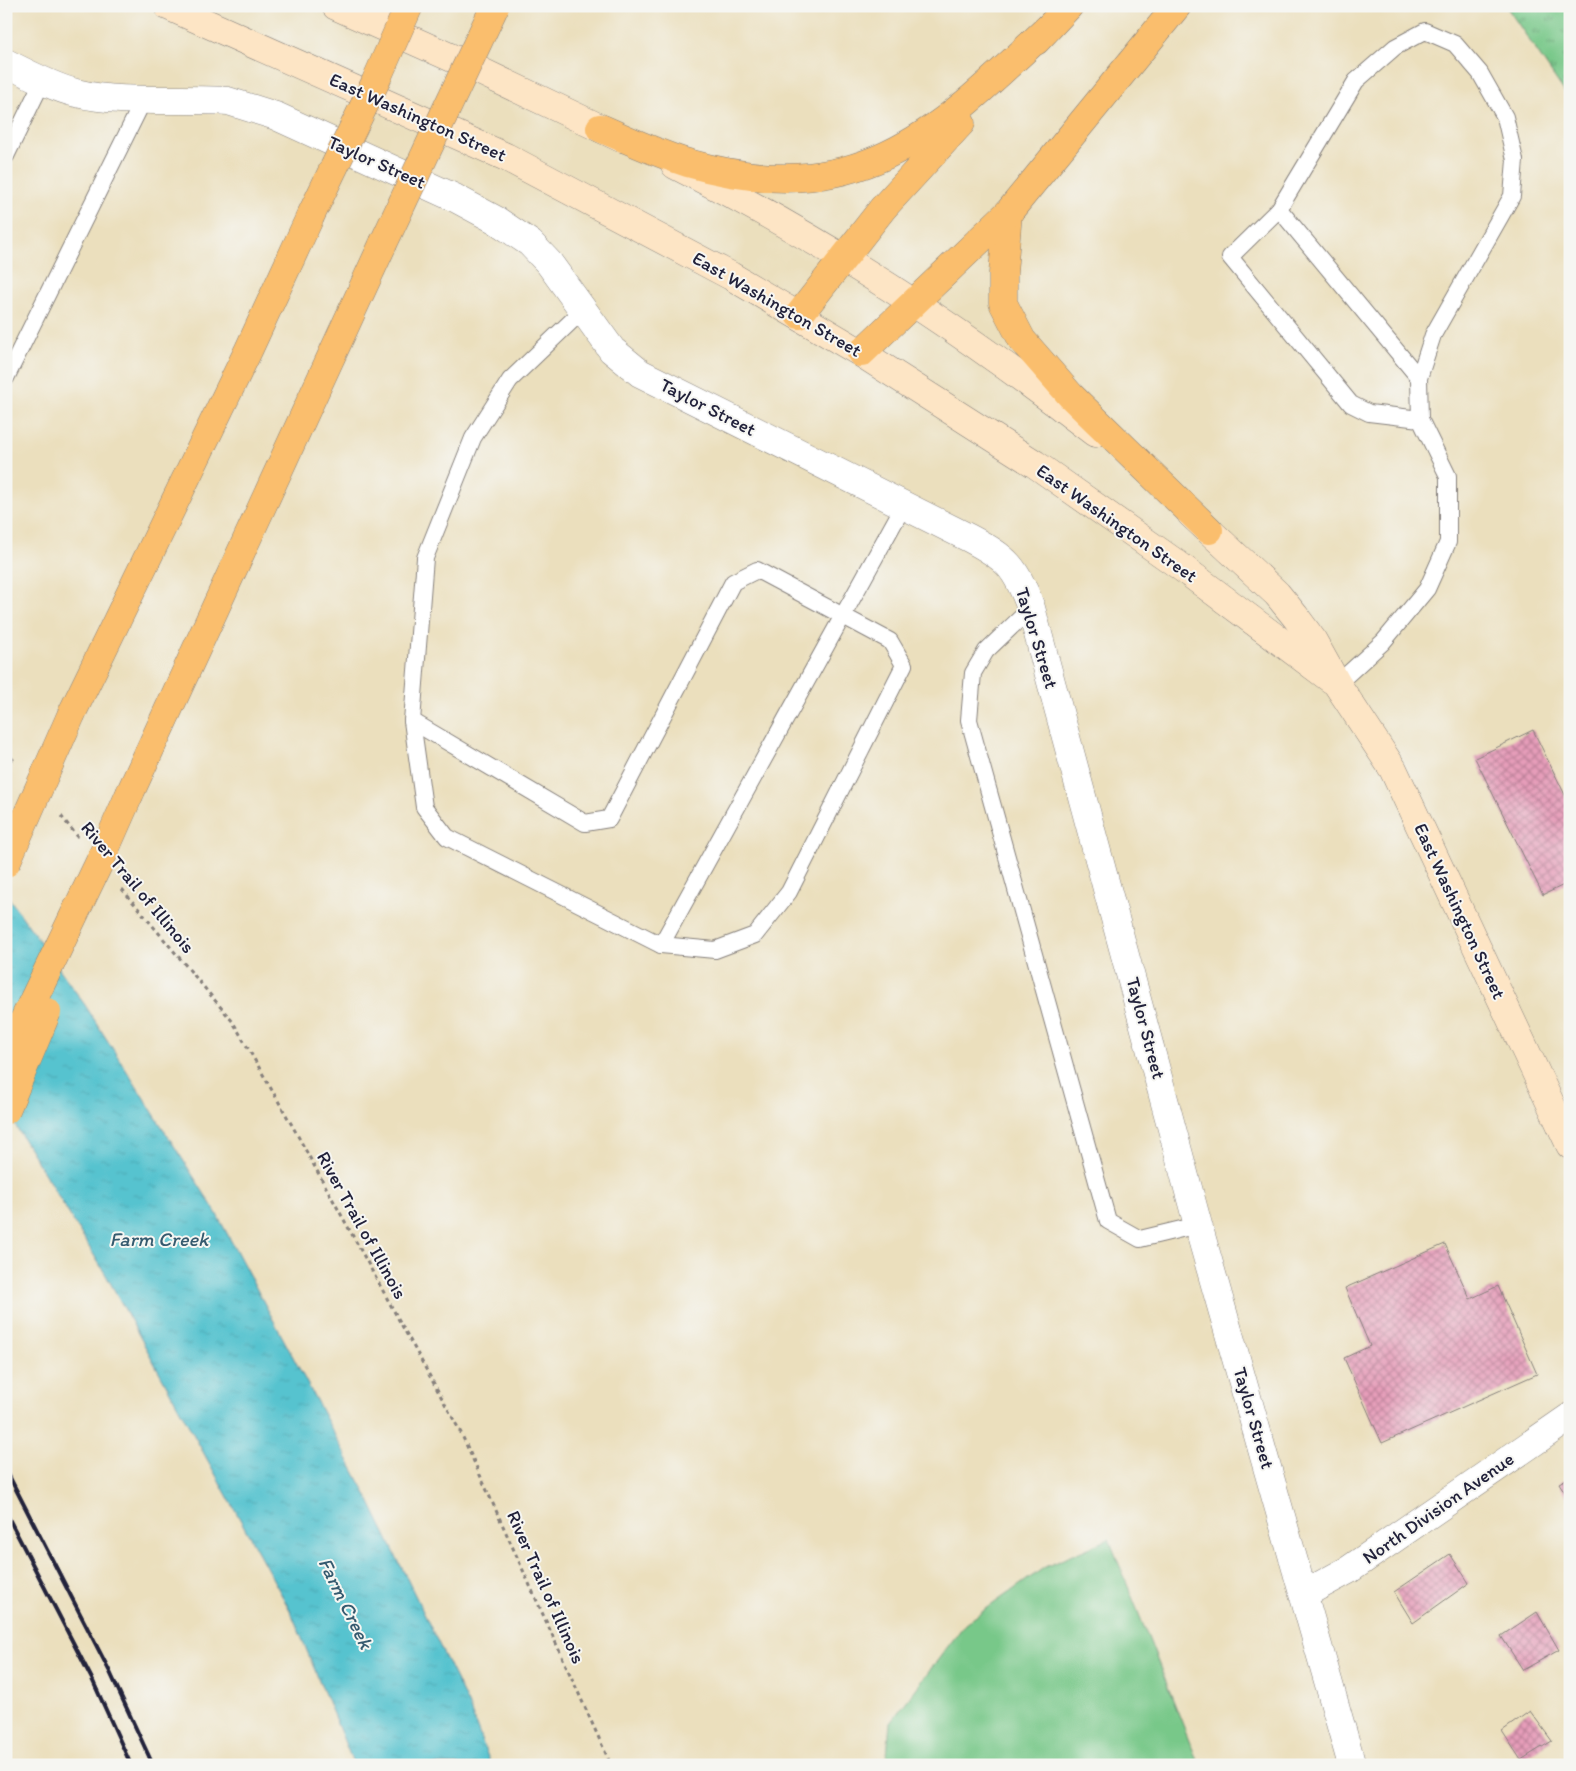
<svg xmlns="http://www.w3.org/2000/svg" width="1576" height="1771" font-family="Itim,sans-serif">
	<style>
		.park { fill: url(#park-tufts); stroke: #4d7562 }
		.pitch { fill: #78c889; stroke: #4d7562 }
		.water { fill: url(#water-ripples); stroke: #3c7285 }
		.building { fill: url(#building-cross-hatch) }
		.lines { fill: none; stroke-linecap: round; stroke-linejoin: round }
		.service-casing { stroke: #86807c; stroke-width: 18 }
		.minor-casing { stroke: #86807c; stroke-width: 29 }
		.secondary-casing { stroke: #86807c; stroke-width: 29 }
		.motorway-casing { stroke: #86807c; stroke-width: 29 }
		.path { stroke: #86807c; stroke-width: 3; stroke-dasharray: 4 4; stroke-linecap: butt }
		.service { stroke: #fff; stroke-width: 16 }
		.minor { stroke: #fff; stroke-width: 28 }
		.secondary { stroke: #fde5c5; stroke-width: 28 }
		.motorway { stroke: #fabe6d; stroke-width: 28 }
		.rail { stroke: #22223b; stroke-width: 4 }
		.motorway-bridge-casing { stroke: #86807c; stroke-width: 29; stroke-linecap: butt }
		.motorway-bridge { stroke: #fabe6d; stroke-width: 28 }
		.labels { text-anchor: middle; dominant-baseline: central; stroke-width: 4; stroke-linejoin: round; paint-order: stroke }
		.street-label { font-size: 19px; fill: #22223b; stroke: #f6f6f2 }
		.water-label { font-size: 20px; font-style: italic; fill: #355a6f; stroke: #f6f6f2 }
	</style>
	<defs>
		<pattern id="park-tufts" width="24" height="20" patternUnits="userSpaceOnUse" patternTransform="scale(1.25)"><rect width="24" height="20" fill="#78c889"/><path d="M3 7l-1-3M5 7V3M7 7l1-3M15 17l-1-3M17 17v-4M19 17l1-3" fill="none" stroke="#62a271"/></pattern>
		<pattern id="water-ripples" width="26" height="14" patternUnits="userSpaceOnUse" patternTransform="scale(1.25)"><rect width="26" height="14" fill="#57c3cf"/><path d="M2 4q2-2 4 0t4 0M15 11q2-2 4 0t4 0" fill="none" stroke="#4ba7b3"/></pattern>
		<pattern id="building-cross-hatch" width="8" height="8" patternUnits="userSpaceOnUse" patternTransform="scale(1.25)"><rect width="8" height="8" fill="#e69db9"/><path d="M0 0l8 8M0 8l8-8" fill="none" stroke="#ba8098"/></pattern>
	</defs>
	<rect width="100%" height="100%" fill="#f6f6f2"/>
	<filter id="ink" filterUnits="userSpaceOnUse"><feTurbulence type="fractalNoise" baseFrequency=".02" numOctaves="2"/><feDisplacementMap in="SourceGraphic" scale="10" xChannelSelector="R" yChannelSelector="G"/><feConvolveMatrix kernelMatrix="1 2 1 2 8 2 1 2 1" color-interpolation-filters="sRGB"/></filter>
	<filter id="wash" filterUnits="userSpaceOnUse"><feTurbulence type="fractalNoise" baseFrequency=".0096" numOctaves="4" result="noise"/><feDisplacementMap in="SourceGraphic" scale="20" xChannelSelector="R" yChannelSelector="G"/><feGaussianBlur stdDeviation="1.12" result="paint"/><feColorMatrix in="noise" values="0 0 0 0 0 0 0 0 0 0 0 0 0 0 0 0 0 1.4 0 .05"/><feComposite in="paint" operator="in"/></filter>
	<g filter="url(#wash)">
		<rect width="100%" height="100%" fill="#ebdfbd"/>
		<path class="park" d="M1506,6H1570V100Z"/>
		<path class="pitch" d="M1109,1539L1199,1765H886L890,1723L965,1624L1045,1567Z"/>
		<path class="water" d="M6,894L85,1005L214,1209L363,1488L468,1704L491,1765H354L291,1612L106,1275L6,1110Z"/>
		<g id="blocks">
			<g class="building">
				<path d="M1533,730L1570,805V882L1543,895L1475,758Z"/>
				<path d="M1445,1244L1470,1299L1498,1286L1537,1374L1382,1443L1344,1358L1370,1346L1345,1288Z"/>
				<path d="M1570,1477V1501L1559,1483Z"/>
				<path d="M1450,1554L1469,1583L1413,1623L1394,1592Z"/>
				<path d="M1537,1612L1559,1650L1523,1670L1501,1636Z"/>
				<path d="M1530,1711L1552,1741L1521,1760L1502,1731Z"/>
			</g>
		</g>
	</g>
	<g filter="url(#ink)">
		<use href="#blocks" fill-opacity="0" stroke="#86807c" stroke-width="1"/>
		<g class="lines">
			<defs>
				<g id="service">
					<path d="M6,156L43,80"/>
					<path d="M1279,209L1419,378"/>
					<path d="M583,310L510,380L473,438L425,558L412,721L424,807L447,837L661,945L904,505"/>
					<path d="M6,378L144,99"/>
					<path d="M1031,608L986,651L973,673L969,720L1108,1221L1140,1239L1198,1225"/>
					<path d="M1337,684L1383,642L1427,589L1448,542V476L1420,419L1419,378L1433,335L1512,196L1515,160L1505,117L1480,73L1455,44L1425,31L1395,47L1356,81L1279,209L1230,257L1351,404L1369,413L1420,419"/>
					<path d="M412,721L585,823L609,819L733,582L757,570L890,641L904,665L789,892L755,935L715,950L661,945"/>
				</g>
				<g id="minor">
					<path d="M6,63C29,74 52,87 76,93C120,104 182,98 228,101L276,116L455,198L496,220L530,243L549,263L612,350L640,373L969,538C1007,558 1016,567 1031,608L1198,1225L1352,1765"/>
					<path d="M1304,1594L1350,1569L1570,1417"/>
				</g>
				<g id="secondary">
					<path d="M168,6L506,157L731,276L861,353L1035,464L1177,564L1332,680"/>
					<path d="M336,6L461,62L621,138"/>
					<path d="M675,165C823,239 964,331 1095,433"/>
					<path d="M1191,514L1277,594L1295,616L1312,639L1337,684L1393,769L1570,1145"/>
				</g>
				<g id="motorway">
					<path d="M1036,41L1069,6"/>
					<path d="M600,128C629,140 658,154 688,163C856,211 933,137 1047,29"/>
					<path d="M1008,213L1003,273V303L1022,340L1071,396L1209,530"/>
					<path d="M799,315L883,208L961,123"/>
					<path d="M861,353L1008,213L1177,6"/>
					<path d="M72,713L248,351L310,217"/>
					<path d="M130,793L383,244"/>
				</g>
			</defs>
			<use href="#service" class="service-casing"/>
			<use href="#minor" class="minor-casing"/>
			<use href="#secondary" class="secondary-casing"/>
			<use href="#motorway" class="motorway-casing"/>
			<g class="path">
				<path d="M6,751L15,762"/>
				<path d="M61,816L78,837"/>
				<path d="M122,889L233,1022L293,1127L461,1433L611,1765"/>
			</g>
			<use href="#service" class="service"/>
			<use href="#minor" class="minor"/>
			<use href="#secondary" class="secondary"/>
			<use href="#motorway" class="motorway"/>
			<g class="rail">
				<path d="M6,1470L109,1670L153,1765"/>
				<path d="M6,1513L92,1679L131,1765"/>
			</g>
			<defs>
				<g id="motorway-bridge">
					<path d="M310,217L374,85L409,6"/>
					<path d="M383,244L495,6"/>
					<path d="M6,863L72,713"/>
					<path d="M6,1057L100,861L130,793"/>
					<path d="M6,1110L47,1012"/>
				</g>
			</defs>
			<use href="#motorway-bridge" class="motorway-bridge-casing"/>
			<use href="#motorway-bridge" class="motorway-bridge"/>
		</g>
	</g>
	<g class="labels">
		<g class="street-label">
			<text transform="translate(418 117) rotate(24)">East Washington Street</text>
			<text transform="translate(377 162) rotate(24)">Taylor Street</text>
			<text transform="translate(777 304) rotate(30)">East Washington Street</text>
			<text transform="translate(708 407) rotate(27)">Taylor Street</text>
			<text transform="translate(1117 523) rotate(35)">East Washington Street</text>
			<text transform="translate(1037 638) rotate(73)">Taylor Street</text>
			<text transform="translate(138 887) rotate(50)">River Trail of Illinois</text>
			<text transform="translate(1460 911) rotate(65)">East Washington Street</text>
			<text transform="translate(1146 1028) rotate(75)">Taylor Street</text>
			<text transform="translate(362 1225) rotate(61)">River Trail of Illinois</text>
			<text transform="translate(1254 1418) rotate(74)">Taylor Street</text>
			<text transform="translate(1438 1508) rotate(-35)">North Division Avenue</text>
			<text transform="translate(546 1587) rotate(66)">River Trail of Illinois</text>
		</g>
		<g class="water-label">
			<text x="159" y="1239">Farm Creek</text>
			<text transform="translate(346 1603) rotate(64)">Farm Creek</text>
		</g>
	</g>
	<rect width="1576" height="1771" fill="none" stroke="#f6f6f2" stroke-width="25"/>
</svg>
